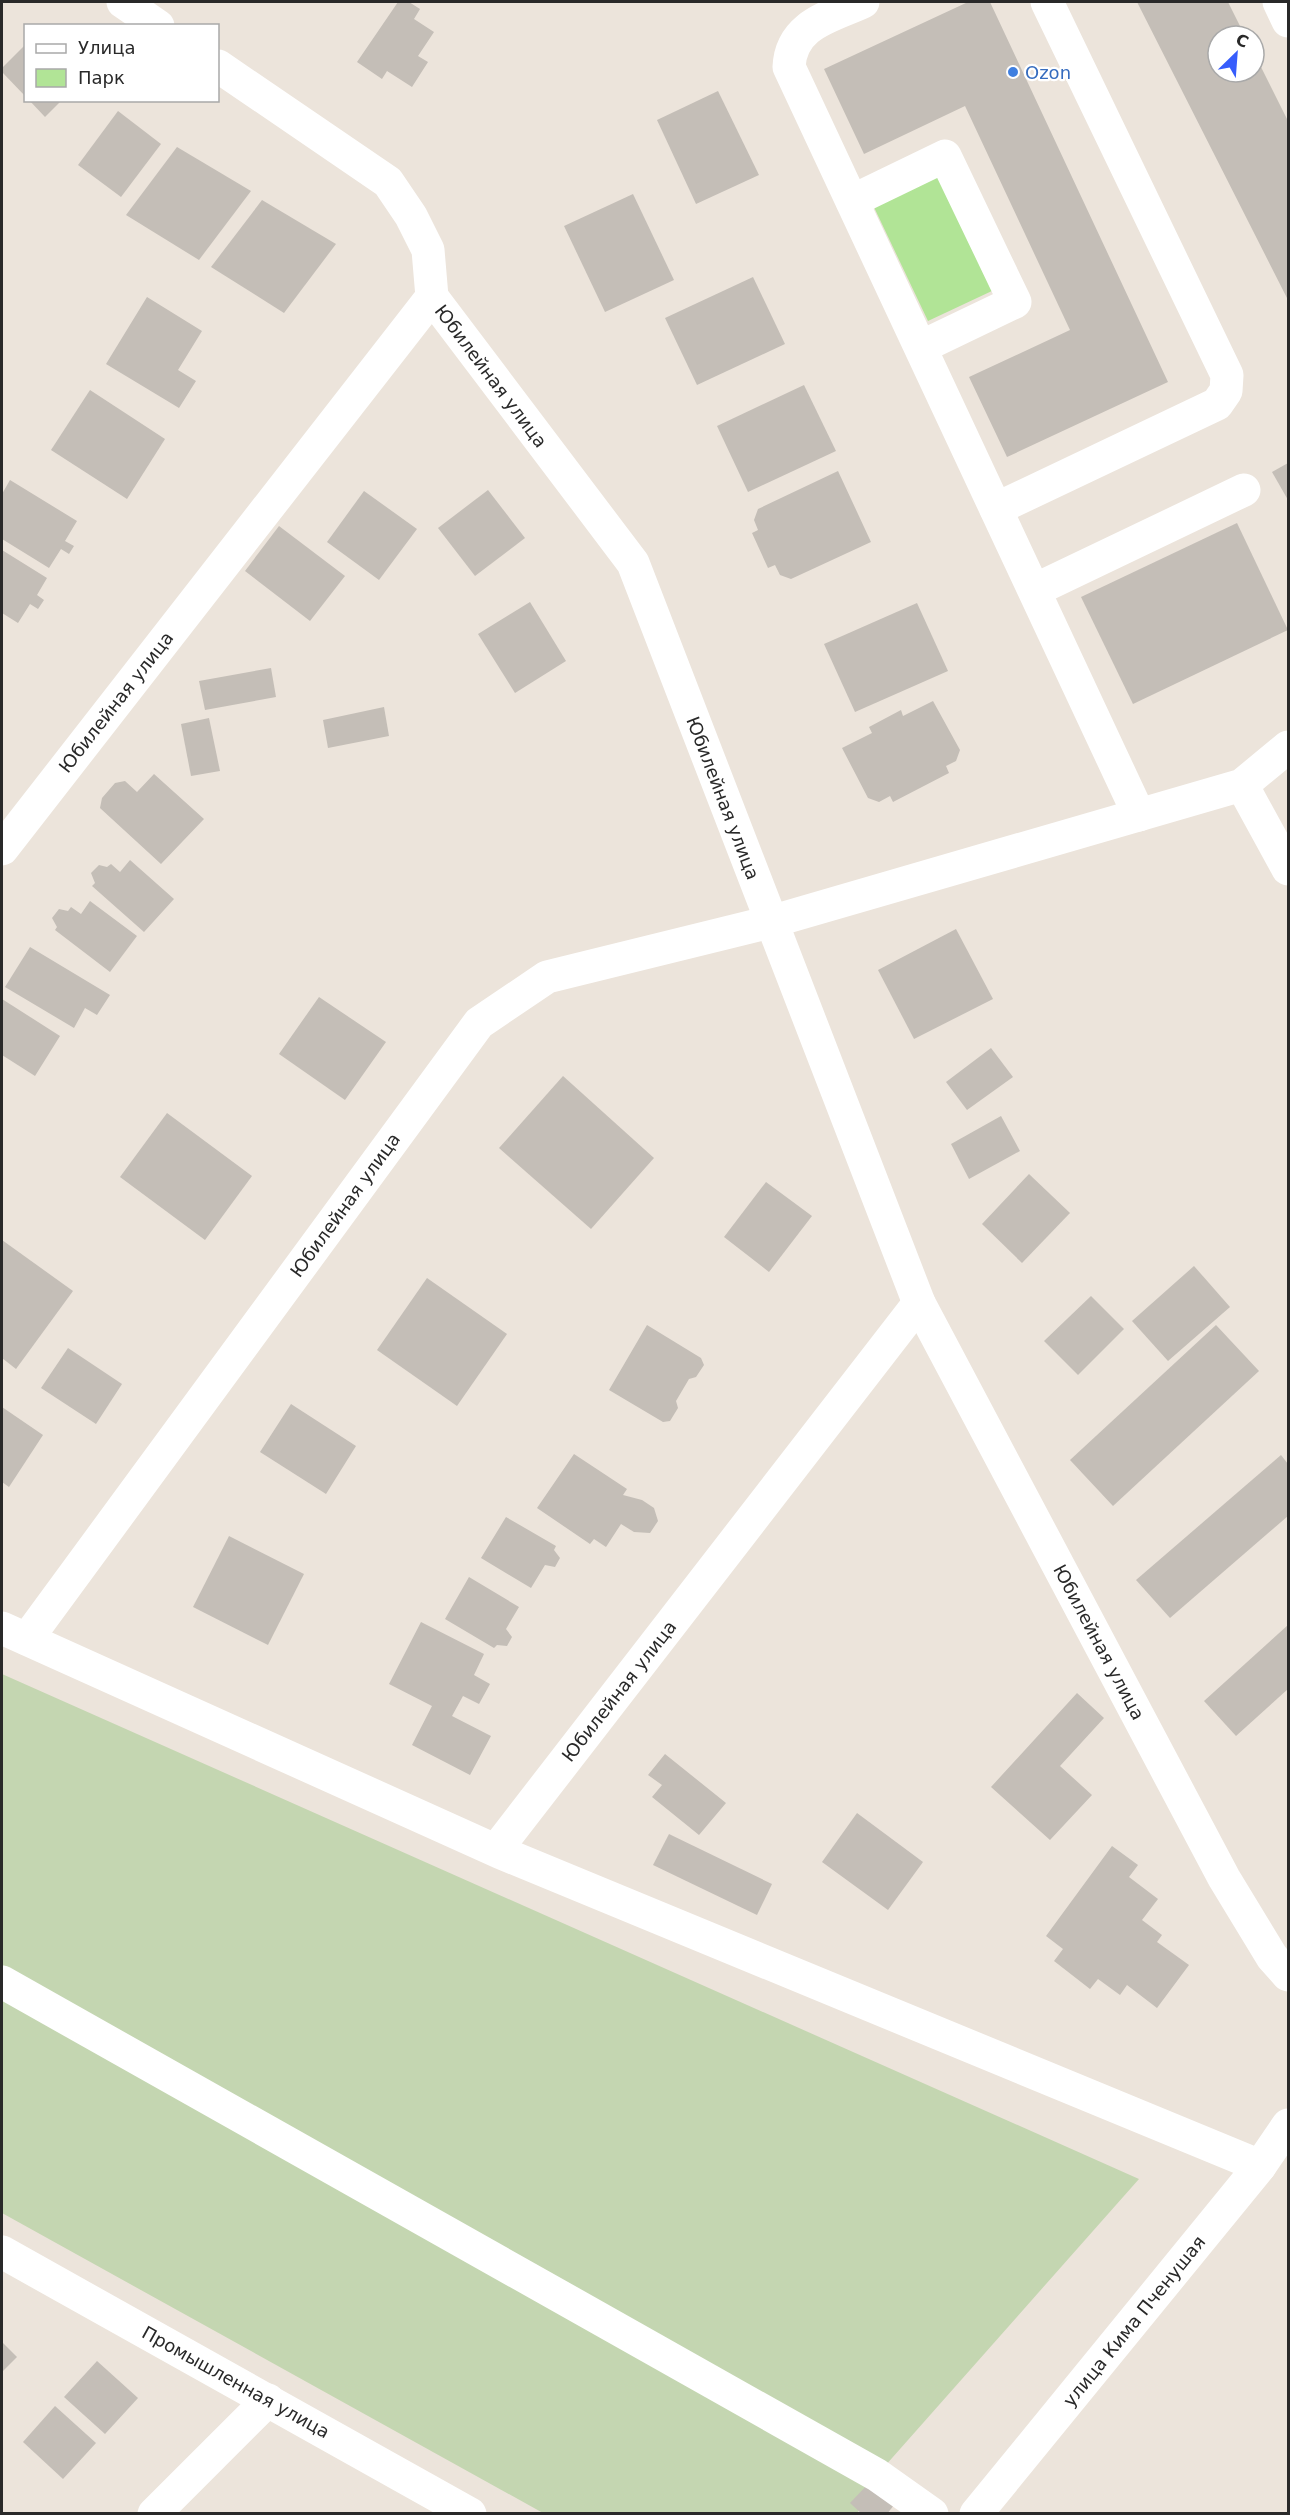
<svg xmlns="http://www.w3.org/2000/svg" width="1290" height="2515" font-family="'DejaVu Sans',sans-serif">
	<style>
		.green { fill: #b1e496 }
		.cemetery { fill: #c4d6b1 }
		.building { fill: #c4beb7 }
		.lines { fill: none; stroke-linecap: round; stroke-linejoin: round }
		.minor { stroke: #fff; stroke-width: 33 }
		.shop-dot { fill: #3f7fe0; stroke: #fff; stroke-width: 2 }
		.labels { text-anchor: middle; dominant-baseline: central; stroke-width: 4.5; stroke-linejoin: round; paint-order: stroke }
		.shop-label { font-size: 18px; fill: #366cbe; stroke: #fff; text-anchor: start }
		.street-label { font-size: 18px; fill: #292929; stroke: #fff }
	</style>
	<rect width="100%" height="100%" fill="#ece4db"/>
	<path class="green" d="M938,172L994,290L928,321L872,203Z"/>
	<path class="cemetery" d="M2,1674L1139,2179L877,2475L857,2514L543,2513L2,2213Z"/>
	<g class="building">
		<path d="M398,2H409L420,9L414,19L434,32L418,56L428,62L412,87L387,71L382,79L357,62Z"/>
		<path d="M968,2H990L1168,382L1007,457L969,377L1070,330L965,106L864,154L824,69Z"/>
		<path d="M1137,2H1228L1245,36H1218V72H1254V53L1288,121V300Z"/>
		<path d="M26,44V97L2,72V68Z"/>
		<path d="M718,91L759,175L696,204L657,120Z"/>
		<path d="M29,100H62L45,117Z"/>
		<path d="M118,111L161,144L121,197L78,165Z"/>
		<path d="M177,147L251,191L199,260L126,215Z"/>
		<path d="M633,194L674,280L605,312L564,226Z"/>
		<path d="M262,200L336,244L284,313L211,267Z"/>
		<path d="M753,277L785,344L697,385L665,318Z"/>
		<path d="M147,297L202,331L178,370L196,381L179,408L106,364Z"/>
		<path d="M804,385L836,451L748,492L717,426Z"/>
		<path d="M90,390L165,439L127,499L51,450Z"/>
		<path d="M1288,463V500L1272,472Z"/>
		<path d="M838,471L871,542L791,579L780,575L775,565L768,568L752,533L758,530L754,520L758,509Z"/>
		<path d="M10,480L77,521L65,541L74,546L69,554L61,549L49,568L2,539V494Z"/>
		<path d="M488,490L525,538L475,576L438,528Z"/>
		<path d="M364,491L417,529L379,580L327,542Z"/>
		<path d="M1237,523L1288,630L1133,704L1081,597Z"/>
		<path d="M279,526L345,576L310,621L245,571Z"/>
		<path d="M2,550L47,578L37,595L44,600L38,609L30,604L18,623L2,613Z"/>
		<path d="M530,602L566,661L515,693L478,634Z"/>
		<path d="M917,603L948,671L855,712L824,644Z"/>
		<path d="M271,668L276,697L205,710L199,681Z"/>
		<path d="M933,701L960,750L956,761L946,766L949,773L893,802L890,796L879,802L868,798L842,748L872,733L869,727L901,710L903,716Z"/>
		<path d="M384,707L389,736L328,748L323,720Z"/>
		<path d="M209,718L220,771L191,776L181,724Z"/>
		<path d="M154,774L204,819L161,864L100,808L102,798L115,783L125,781L137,792Z"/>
		<path d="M130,860L174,899L144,932L92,886L95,883L91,873L99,865L107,867L111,864L120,872Z"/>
		<path d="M90,901L137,936L110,972L55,930L57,927L52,918L59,909L68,911L71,907L81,914Z"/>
		<path d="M956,929L993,999L914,1039L878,970Z"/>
		<path d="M30,947L110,995L97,1015L85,1008L74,1028L5,987Z"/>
		<path d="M319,997L386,1042L345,1100L279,1054Z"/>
		<path d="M2,999L60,1036L35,1076L2,1055Z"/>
		<path d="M991,1048L1013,1077L967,1110L946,1082Z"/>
		<path d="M563,1076L654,1158L591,1229L499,1148Z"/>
		<path d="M167,1113L252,1176L205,1240L120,1177Z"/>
		<path d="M1001,1116L1020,1151L969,1179L951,1144Z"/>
		<path d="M1029,1174L1070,1213L1022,1263L982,1224Z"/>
		<path d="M766,1182L812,1216L769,1272L724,1237Z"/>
		<path d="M2,1240L73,1291L16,1369L2,1358Z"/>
		<path d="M1194,1266L1230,1307L1168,1361L1132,1321Z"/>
		<path d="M427,1278L507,1334L457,1406L377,1350Z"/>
		<path d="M1091,1296L1124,1329L1078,1375L1044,1341Z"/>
		<path d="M647,1325L701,1358L704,1365L696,1377L689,1379L676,1401L678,1408L670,1421L663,1422L609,1390Z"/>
		<path d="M1216,1325L1259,1371L1113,1506L1070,1460Z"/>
		<path d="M68,1348L122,1384L96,1424L41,1388Z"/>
		<path d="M291,1404L356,1446L326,1494L260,1452Z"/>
		<path d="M2,1407L43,1435L9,1487L2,1482Z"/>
		<path d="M574,1454L627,1489L623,1495L642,1500L654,1508L658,1521L650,1533L634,1532L621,1524L606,1547L594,1539L590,1544L537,1508Z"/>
		<path d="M1281,1455L1288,1464V1516L1170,1618L1136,1580Z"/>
		<path d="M506,1517L556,1546L554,1550L560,1558L555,1567L545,1565L531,1588L481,1558Z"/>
		<path d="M229,1536L304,1574L268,1645L193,1607Z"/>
		<path d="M469,1577L519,1607L506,1629L512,1637L507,1646L497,1645L494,1648L445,1619Z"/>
		<path d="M421,1622L484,1654L474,1675L490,1684L479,1704L463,1696L452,1716L491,1736L470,1775L412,1745L432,1706L389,1684Z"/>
		<path d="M1288,1625V1689L1236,1736L1204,1701Z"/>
		<path d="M1077,1693L1104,1718L1060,1766L1092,1795L1050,1840L991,1787Z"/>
		<path d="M665,1754L726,1803L699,1835L652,1797L662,1785L648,1775Z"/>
		<path d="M857,1813L923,1862L888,1910L822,1862Z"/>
		<path d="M669,1834L772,1884L757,1915L653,1865Z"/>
		<path d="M1112,1846L1138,1865L1129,1877L1158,1899L1142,1920L1162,1935L1157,1942L1189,1965L1157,2008L1127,1985L1120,1995L1098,1979L1090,1989L1054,1961L1063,1949L1046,1936Z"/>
		<path d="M2,2342L17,2357L2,2372Z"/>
		<path d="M97,2361L138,2398L105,2434L64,2397Z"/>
		<path d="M55,2406L96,2443L63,2479L23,2442Z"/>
		<path d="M870,2482L894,2505L887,2514H862L850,2503Z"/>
	</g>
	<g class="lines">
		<g class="minor">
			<path d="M123,2L158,26"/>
			<path d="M863,2C830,17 791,24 789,67L1139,815"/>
			<path d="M1279,2L1288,21"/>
			<path d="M218,66L388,182L411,216L428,250L432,297"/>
			<path d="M852,201L945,156L1015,302L921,347"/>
			<path d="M432,297L633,563L919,1303L1224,1878L1272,1957L1288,1975"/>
			<path d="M996,509L1217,404L1226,391L1227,375L1047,2"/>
			<path d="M1035,590L1244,490"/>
			<path d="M1242,785L1288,869"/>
			<path d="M2,849L432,297"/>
			<path d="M2,1628L499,1852L1260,2166"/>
			<path d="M27,1639L479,1023L547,977L770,922L1242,785L1288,747"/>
			<path d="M496,1850L919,1303"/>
			<path d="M2,1982L877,2475L932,2514"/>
			<path d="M2,2252L470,2514"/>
			<path d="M154,2514L268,2400"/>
			<path d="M976,2514L1260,2166L1288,2125"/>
		</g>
	</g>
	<circle class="shop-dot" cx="1013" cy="72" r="6"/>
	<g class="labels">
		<g class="shop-label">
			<text x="1025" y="72">Ozon</text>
		</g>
		<g class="street-label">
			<text transform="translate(491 376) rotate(53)">Юбилейная улица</text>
			<text transform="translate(116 702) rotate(-52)">Юбилейная улица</text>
			<text transform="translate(723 798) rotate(69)">Юбилейная улица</text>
			<text transform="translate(345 1205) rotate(-54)">Юбилейная улица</text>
			<text transform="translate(1099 1642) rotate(62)">Юбилейная улица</text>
			<text transform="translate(619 1691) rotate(-52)">Юбилейная улица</text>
			<text transform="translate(1134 2321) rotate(-51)">улица Кима Пченушая</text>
			<text transform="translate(236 2382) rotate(29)">Промышленная улица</text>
		</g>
	</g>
	<rect width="1290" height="2515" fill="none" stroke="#292929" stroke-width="6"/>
	<rect x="24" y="24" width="195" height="78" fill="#ffffff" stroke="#a9a9a9" stroke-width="1.5"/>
	<rect x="36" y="44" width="30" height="9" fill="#ffffff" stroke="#a9a9a9" stroke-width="1.5"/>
	<text x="78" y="54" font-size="18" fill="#292929">Улица</text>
	<rect x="36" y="69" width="30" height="18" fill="#b1e496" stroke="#a9a9a9" stroke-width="1.5"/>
	<text x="78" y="84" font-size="18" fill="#292929">Парк</text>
	<g transform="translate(1236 54) rotate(25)"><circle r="28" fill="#ffffff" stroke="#a9a9a9" stroke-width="1.5"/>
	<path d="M0-4.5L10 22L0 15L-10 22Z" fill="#375dfc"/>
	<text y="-9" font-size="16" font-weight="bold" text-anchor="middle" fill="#292929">С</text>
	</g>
</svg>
